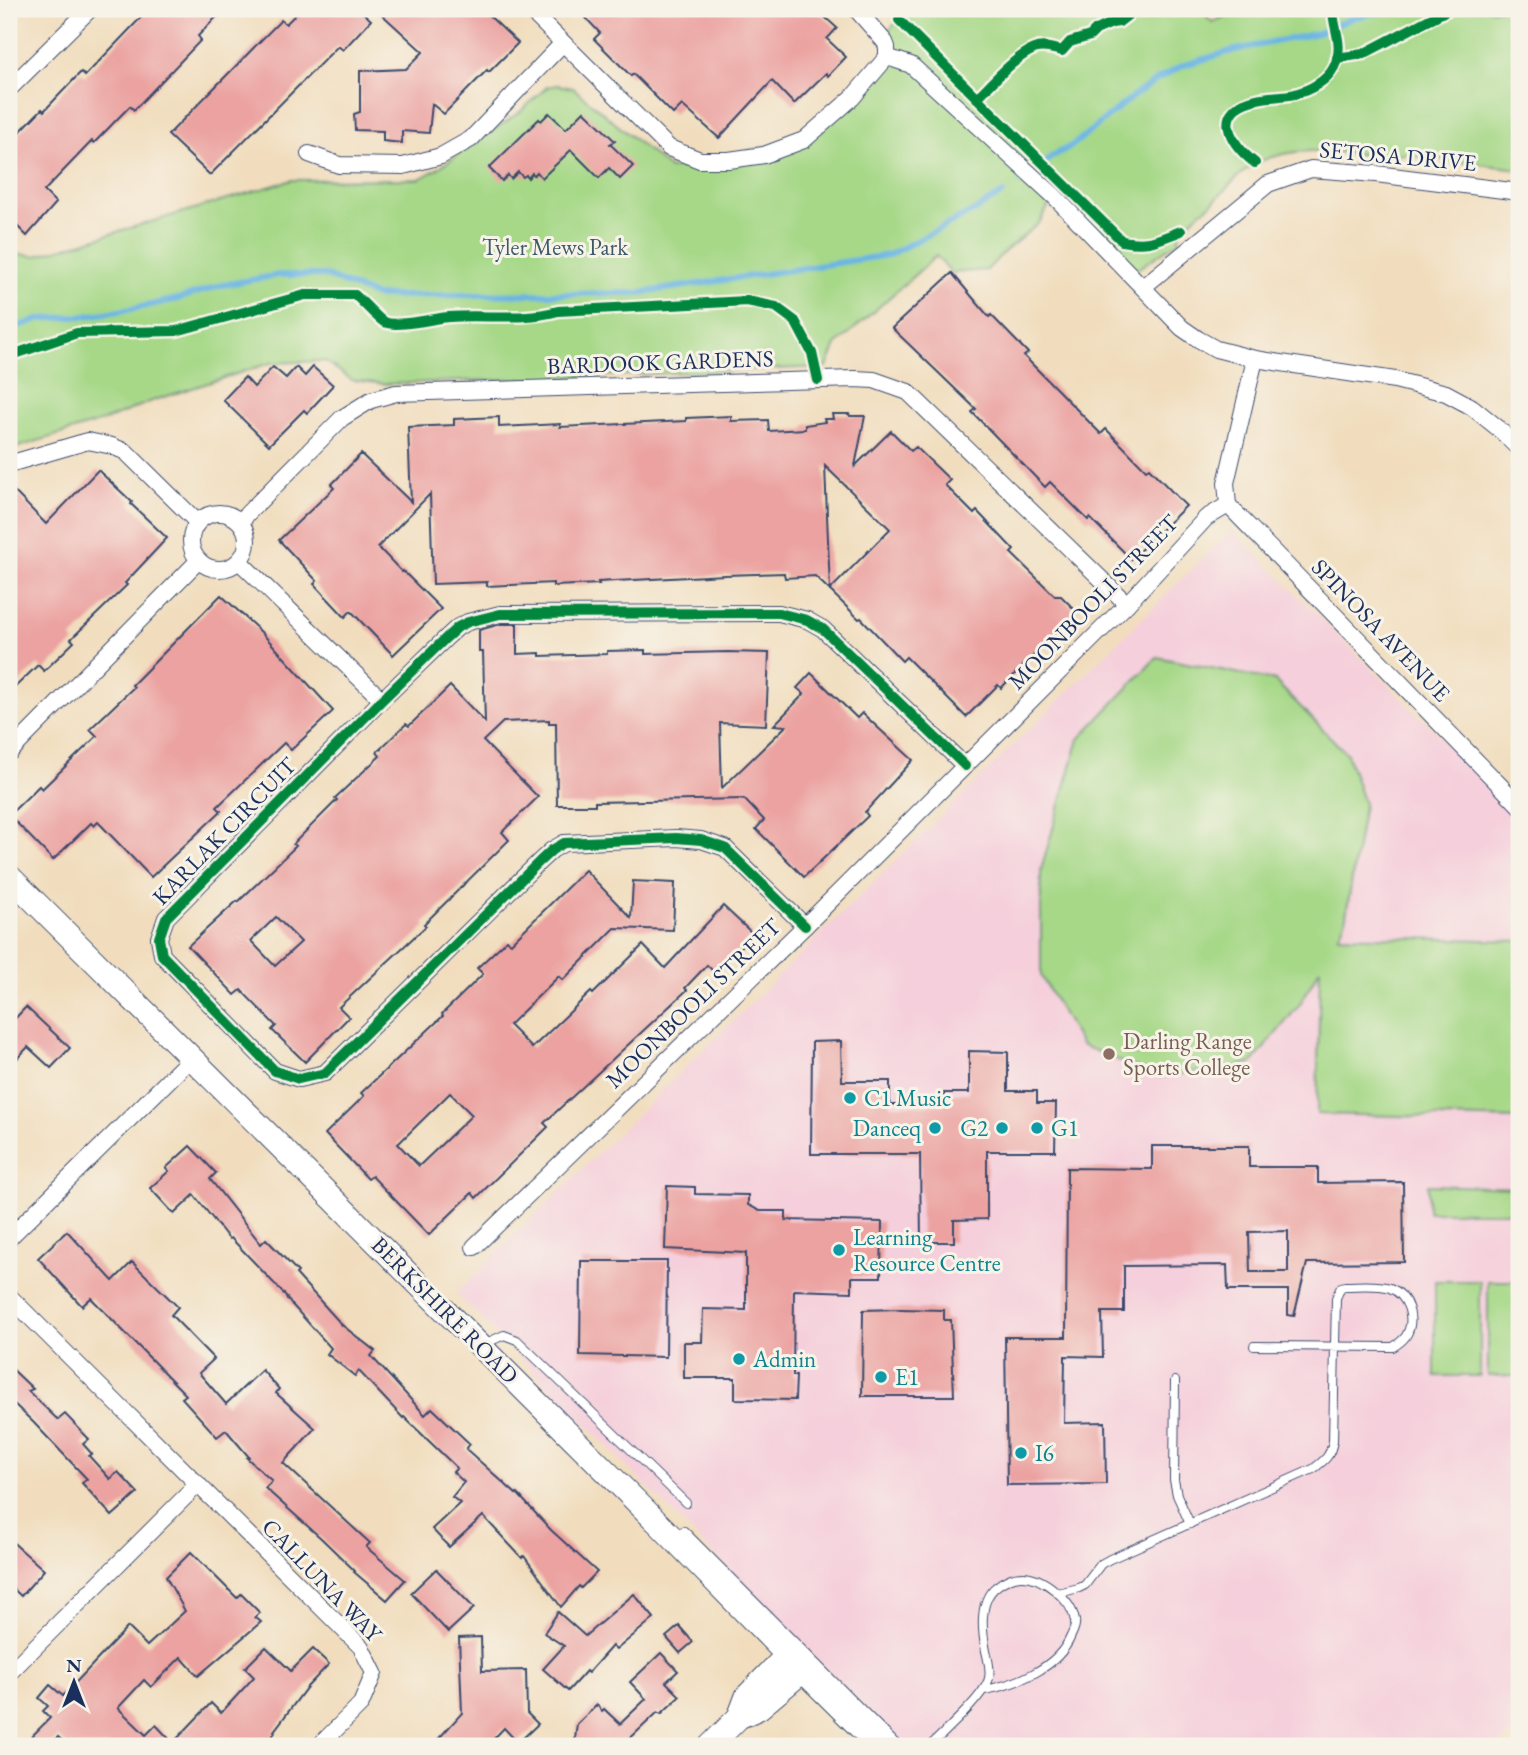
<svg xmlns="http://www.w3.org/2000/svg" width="1528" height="1755" font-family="'EB Garamond',serif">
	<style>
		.built { fill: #f5cfdb }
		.green { fill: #a6d887; stroke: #608472; stroke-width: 2 }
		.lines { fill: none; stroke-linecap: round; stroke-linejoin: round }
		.stream { stroke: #6ab5e3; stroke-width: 6 }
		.building { fill: #eba2a0; fill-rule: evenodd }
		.lane-casing { stroke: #3b496c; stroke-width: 10 }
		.street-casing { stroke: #3b496c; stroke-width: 18 }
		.secondary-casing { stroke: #3b496c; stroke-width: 25 }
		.lane { stroke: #fff; stroke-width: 8 }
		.street { stroke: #fff; stroke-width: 16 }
		.secondary { stroke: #fff; stroke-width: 23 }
		.cycleway-casing { stroke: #f7f3e8; stroke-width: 15 }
		.cycleway { stroke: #00873e; stroke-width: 10 }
		.education-dot { fill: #8d6e63; stroke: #f7f3e8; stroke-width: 2.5 }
		.culture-dot { fill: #0f9aa8; stroke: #f7f3e8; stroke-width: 2.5 }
		.labels { text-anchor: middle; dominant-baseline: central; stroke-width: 6; stroke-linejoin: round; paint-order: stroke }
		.street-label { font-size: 23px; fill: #1b2f5e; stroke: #f7f3e8 }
		.park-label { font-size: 23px; fill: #3e5968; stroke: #f7f3e8 }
		.education-label { font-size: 23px; fill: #785e54; stroke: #f7f3e8; text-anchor: start }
		.culture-label { font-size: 23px; fill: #0d838f; stroke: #f7f3e8; text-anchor: start }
	</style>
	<rect width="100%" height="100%" fill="#f7f3e8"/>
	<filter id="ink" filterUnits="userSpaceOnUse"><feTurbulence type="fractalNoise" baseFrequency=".0143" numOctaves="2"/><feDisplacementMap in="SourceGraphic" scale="14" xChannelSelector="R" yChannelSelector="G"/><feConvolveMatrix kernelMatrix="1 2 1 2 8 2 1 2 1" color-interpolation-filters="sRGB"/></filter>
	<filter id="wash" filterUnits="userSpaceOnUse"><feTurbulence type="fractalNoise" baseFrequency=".00686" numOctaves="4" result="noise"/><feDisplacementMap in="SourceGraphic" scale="28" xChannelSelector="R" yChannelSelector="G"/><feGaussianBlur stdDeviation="1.57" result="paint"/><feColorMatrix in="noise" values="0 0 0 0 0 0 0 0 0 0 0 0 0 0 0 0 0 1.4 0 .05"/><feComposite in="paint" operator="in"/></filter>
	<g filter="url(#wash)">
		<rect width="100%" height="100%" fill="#f1ddbd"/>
		<path class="built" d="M1232,530L1519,815V1725L1499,1746H903L456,1293Z"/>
		<g class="green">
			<path d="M910,9H1200L1212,22L1244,9H1519V169L1400,154L1395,158C1350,154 1299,142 1257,163C1239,172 1227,189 1213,202C1206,208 1185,224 1181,231C1179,234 1179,238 1179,241L1130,274L1054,197L1039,223L1003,253L987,270L952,273L936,256L836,345L827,367L385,384L352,380L325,361L270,363L152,401L106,420L9,450V253L36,256L292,180L419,179L437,169L520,112L547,87L557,85L573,88L670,169L700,160L804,140L887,57L882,37Z"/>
			<path d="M1157,657L1275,681L1347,754L1364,804L1345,922L1338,936L1519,941V1119L1317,1114L1320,968L1300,1004L1251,1064L1159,1077L1081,1045L1041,976V870L1079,739Z"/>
			<path d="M1428,1185L1518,1188L1516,1212H1428Z"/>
			<rect x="1435" y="1281" width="45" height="95"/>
			<rect x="1488" y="1281" width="31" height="95"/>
		</g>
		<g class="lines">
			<g class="stream">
				<path d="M1021,182L1031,176L1051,157L1073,145L1136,94L1158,79L1184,65L1235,50L1318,33L1355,17L1395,9"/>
				<path d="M9,329L41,319L85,316L132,309L178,299L222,285L279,275H324L376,296L639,293L889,255L974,211L1003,193"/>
			</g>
		</g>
		<g id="blocks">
			<g class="building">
				<path d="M149,9H224L198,36L201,40L134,110L130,106L94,143L92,141L44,191L56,203L27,236L9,218V143L42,109L44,111L81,72L85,76Z"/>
				<path d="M301,9H359L371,20L343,50L338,46L210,175L168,135L281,20L286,24Z"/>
				<path d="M376,9H482L518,43L489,72L487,70L444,114L432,104L429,133L402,131V143L383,141V131L355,130L354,114L360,112V71L406,69L423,52Z"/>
				<path d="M592,9H816L837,28L827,39L846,57L828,76L826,73L794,104L772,81L719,138L682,105L673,114L633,74L631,76L594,39L600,33L584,16Z"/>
				<path d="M584,111L615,141L610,144L633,166L620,179L609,168L599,178L571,150L542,178L537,172L534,175L532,173L528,178L526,175L523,177L518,172L511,179L508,175L502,181L489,168L539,119L541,121L549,113L566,129Z"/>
				<path d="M952,273L989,317L991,315L1028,353L1024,356L1101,434L1106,429L1146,470L1149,468L1186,506L1131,559L1090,518L1088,520L1050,482L1045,487L972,412L976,409L892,328Z"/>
				<path d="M273,367L286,378L296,367L305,376L313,367L333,385L307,413L304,410L269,445L223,400L245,377L254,387Z"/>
				<path d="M832,414H849L850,416H865L855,466L891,431L911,451L916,447L950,480L945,485L974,514L977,511L1014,550L1011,553L1055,596H1061L1077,612L1001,688L998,685L966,717L906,657L902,661L861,618L859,619L815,576L785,578L784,573L725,575L598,582L599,584L553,586V583L487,586V582L433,584L430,494L378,547L402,572L403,571L441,609L393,655L351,611L345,617L314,584L317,581L279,540L334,488L331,485L361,454L411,502L408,427L454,425V419L499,417V427L560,424V427L686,421V418L731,416V421L768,420L769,431L805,429V425L825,422L824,419H833ZM825,466L890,529L830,590Z"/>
				<path d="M98,470L132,502L131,504L167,538L125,583L127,585L71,639L74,642L44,671L38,665L9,693V486L46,524Z"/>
				<path d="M221,595L261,632L333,711L291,750L284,743L217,807L221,811L151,877L98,822L94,826L91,823L53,860L9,815L39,786L42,789L97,736L90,729L134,687L132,685Z"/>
				<path d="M501,624H517V654L540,653V656L607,654V651L645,650V654L728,652L769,653L766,725L720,723L722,788L786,726L774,725L804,694L797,688L811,673L857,718L862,713L913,760L865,812L868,816L804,877L756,829L764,820L744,799L595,802V805H557L556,723H549V720L503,722L483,741L538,797L502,832L509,840L424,924L426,926L339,1007L349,1017L305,1062L272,1030L276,1026L241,990L235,995L188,946L237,901L238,902L296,846L293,844L337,800L335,798L380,756L377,752L406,724L409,726L450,686L485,722L483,652H479V630ZM276,917L301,942L275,966L251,941Z"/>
				<path d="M585,870L631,918L633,881L675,883L673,930L615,928L563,980L559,976L509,1025L532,1048L591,992L593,994L643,945L665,968L723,906L753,934L716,974L707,965L685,988L687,990L544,1123L548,1127L476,1198L472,1193L429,1235L372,1176L368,1179L325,1134L364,1096L361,1093L443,1016L442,1014L483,974L477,968L507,940L511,943ZM450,1093L472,1115L419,1166L398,1144Z"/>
				<path d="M26,1007L70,1048L51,1068L28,1047L9,1067V1025Z"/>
				<path d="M841,1041L842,1081H890V1105H944V1093H969V1051L1008,1052V1091H1037V1103H1056L1055,1151H987V1219L954,1220V1242H921L920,1154H811L812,1042Z"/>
				<path d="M190,1146L216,1173L210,1179L261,1244L266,1239L298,1272L296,1274L342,1325L375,1351L371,1356L425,1415L432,1408L470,1444L466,1449L516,1494L517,1493L551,1530L597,1572L581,1588L579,1586L561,1607L524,1556L522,1558L483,1516L449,1547L432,1529L460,1503L452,1497L464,1482L453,1472L457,1468L404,1417L403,1418L359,1371L355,1376L327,1354L331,1348L286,1298L287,1297L231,1238L229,1239L194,1195L174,1214L150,1188L169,1171L166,1168Z"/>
				<path d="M1152,1146H1249V1167H1318V1183L1403,1182L1404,1262L1307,1263L1294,1316L1288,1315V1290H1228L1227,1265L1124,1266V1312H1102L1103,1357L1065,1356L1064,1423L1105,1422L1106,1484L1007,1485L1005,1337H1066L1067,1168L1152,1169ZM1288,1231V1272H1250L1249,1232Z"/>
				<path d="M667,1186L695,1187V1194L748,1195V1205L760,1211H786V1220L882,1222L881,1277H852V1292L794,1290L793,1376H796L795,1400L735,1399V1378H684V1342H702L703,1309L746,1310V1253L665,1249Z"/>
				<path d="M67,1231L113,1281L132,1262L178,1307L171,1315L214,1359L199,1373L226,1404L262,1370L279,1389L276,1393L315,1428L283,1463L370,1543L366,1547L405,1580L387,1600L354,1572L355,1571L322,1539L265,1488L272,1481L247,1458L249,1457L226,1430L217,1437L182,1398L186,1395L91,1298L82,1306L38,1258Z"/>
				<path d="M581,1261H667L666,1357L580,1355Z"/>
				<path d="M901,1309L944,1310V1320H951L954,1396H862L863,1310Z"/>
				<path d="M9,1366L33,1389L28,1391L58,1420L65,1414L89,1439L83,1444L92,1454L89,1456L110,1479L118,1472L138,1493L112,1516L82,1483L87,1479L33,1422L9,1399Z"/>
				<path d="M9,1539L44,1570L21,1596L9,1585Z"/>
				<path d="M191,1552L237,1598L241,1594L260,1613L255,1617L261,1622L198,1676L181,1657L151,1687L144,1680L118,1708L146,1735L156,1725L173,1743L211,1703L221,1713L254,1677L245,1668L266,1647L291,1671L313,1649L329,1664L307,1687L274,1731L275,1732L269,1743L265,1746H68L58,1737L49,1746H22L50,1718L43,1711L48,1706L39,1698L50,1685L63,1696L128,1627L147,1646L185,1611L166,1577Z"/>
				<path d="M436,1569L474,1608L448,1632L411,1593Z"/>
				<path d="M634,1594L654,1618L616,1650L612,1646L588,1673L586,1671L568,1691L543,1669L564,1646L544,1633L558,1612L585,1636Z"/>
				<path d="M679,1626L693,1642L680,1653L666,1637Z"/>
				<path d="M481,1637L482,1671L526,1670L527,1713L538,1724L518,1743L504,1728L487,1746H432L462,1713L459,1638Z"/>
				<path d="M661,1653L678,1671L666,1682L680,1696L661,1714L658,1712L622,1746H584L575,1739L577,1724L597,1705L602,1711L604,1709L620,1724L646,1699L630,1682Z"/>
			</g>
		</g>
	</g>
	<g filter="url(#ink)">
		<use href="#blocks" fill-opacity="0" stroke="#3b496c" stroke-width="2"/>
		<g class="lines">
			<defs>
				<g id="lane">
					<path d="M482,1345L504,1335L517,1340L686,1503"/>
					<path d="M1175,1381L1174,1480L1177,1495L1190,1524"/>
					<path d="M677,1538L684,1531L898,1746"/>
					<path d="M1058,1593L1079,1588L1085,1585L1101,1564L1110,1559L1313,1469C1325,1460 1330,1457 1333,1441L1336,1298L1341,1287L1345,1286C1360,1286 1377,1284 1390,1288C1408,1295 1416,1319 1406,1336C1403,1340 1398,1344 1393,1347L1254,1346"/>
					<path d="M930,1746C945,1731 985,1696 989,1678C991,1669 988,1660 986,1651C982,1631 978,1600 997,1586C1003,1581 1013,1576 1021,1576C1042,1575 1072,1600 1075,1621C1076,1625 1073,1632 1071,1636C1058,1668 1015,1685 984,1690"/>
				</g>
				<g id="street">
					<path d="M529,9L669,148L700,160H729L764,155L804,140L852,98L887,57"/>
					<path d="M856,9L885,42L887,47V57L911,65L1054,196L1182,328L1198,339L1216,349L1255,359L1395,380L1446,393L1472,407L1498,428L1519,449"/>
					<path d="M9,89L90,9"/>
					<path d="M309,154L339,165L403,166L441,156L471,139L563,43"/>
					<path d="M1143,287L1268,184L1311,169L1376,174L1519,192"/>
					<path d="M9,464L88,441L112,446L126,452L197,522"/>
					<path d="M1228,505L1226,483L1255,359"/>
					<circle cx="219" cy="541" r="28"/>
					<path d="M241,523L247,514L342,418L371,400L396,393L855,379L874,380L908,392L1127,604"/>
					<path d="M239,561L382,700"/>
					<path d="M9,753L198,561"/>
					<path d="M805,926L725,848L701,840L676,838L564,843L552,850L540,861L325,1073L299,1079L275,1071L162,955L159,938L166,918L382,700L447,637L458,627L468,622L500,614L779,613L807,620L823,629L965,766"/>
					<path d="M9,1238L192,1057"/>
					<path d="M474,1247L805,926L1127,604L1206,518L1228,505L1519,805"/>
					<path d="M9,1296L361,1647L374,1673L361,1704L319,1746"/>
					<path d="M9,1673L198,1484"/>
				</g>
				<g id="secondary">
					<path d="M9,876L662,1527L787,1655L879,1746"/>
					<path d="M739,1717L747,1696L787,1655"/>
					<path d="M710,1746L739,1717L759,1708L803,1671"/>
				</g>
			</defs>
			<use href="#lane" class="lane-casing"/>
			<use href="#street" class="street-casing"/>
			<use href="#secondary" class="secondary-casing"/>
			<use href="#lane" class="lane"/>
			<use href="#street" class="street"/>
			<use href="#secondary" class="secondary"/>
			<defs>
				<g id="cycleway">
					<path d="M899,20L977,98C991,84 1016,56 1034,49C1043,45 1053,49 1062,51L1070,42L1090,36L1096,30L1112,23L1119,22L1128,15L1130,9"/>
					<path d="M1337,58L1363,54L1449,9"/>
					<path d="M977,98L1122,241C1149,246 1157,240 1181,231"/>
					<path d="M1255,163C1228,142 1211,109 1257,99C1270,96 1283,97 1295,94C1310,90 1327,81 1334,67C1345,44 1333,30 1333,9"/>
					<path d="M9,356L77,333L176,331L305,295H355C361,300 379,320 384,322C397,328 434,318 449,317C485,314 523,321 558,311L747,301L776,307L795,321L812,353L818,380"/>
					<path d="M805,926L725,848L701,840L676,838L564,843L552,850L540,861L325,1073L299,1079L275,1071L162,955L159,938L166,918L382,700L447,637L458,627L468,622L500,614L779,613L807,620L823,629L965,766"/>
				</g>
			</defs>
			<use href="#cycleway" class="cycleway-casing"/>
			<use href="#cycleway" class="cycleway"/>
		</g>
	</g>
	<circle class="education-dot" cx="1109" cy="1054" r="7"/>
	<g class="culture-dot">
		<circle cx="850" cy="1098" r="7"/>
		<circle cx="935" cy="1128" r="7"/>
		<circle cx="1002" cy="1128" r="7"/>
		<circle cx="1037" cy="1128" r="7"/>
		<circle cx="839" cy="1250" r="7"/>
		<circle cx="739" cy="1359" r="7"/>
		<circle cx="881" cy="1377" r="7"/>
		<circle cx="1021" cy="1453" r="7"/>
	</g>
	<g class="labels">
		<g class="street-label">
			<text transform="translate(1398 156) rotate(5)">SETOSA DRIVE</text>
			<text transform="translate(660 362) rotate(-2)">BARDOOK GARDENS</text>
			<text transform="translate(1093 602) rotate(-46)">MOONBOOLI STREET</text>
			<text transform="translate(1381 630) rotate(46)">SPINOSA AVENUE</text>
			<text transform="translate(224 831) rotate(-46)">KARLAK CIRCUIT</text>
			<text transform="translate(693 1003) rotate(-44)">MOONBOOLI STREET</text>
			<text transform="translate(445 1310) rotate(45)">BERKSHIRE ROAD</text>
			<text transform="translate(322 1580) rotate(46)">CALLUNA WAY</text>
		</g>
		<g class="park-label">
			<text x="555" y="247">Tyler Mews Park</text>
		</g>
		<g class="education-label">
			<text x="1123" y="1041">Darling Range<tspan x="1123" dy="26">Sports College</tspan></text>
		</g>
		<g class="culture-label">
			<text x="864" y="1098">C1 Music</text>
			<text x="921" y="1128" text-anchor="end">Danceq</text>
			<text x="988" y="1128" text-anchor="end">G2</text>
			<text x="1051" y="1128">G1</text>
			<text x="853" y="1237">Learning<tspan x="853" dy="26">Resource Centre</tspan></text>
			<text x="753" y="1359">Admin</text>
			<text x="895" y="1377">E1</text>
			<text x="1035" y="1453">I6</text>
		</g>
	</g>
	<rect width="1528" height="1755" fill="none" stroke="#f7f3e8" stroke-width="35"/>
	<g transform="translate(74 1682)" stroke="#f7f3e8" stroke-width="5" paint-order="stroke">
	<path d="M0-5L12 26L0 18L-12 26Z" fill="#1b2f5e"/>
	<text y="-10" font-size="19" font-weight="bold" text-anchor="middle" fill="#1b2f5e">N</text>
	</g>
</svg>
